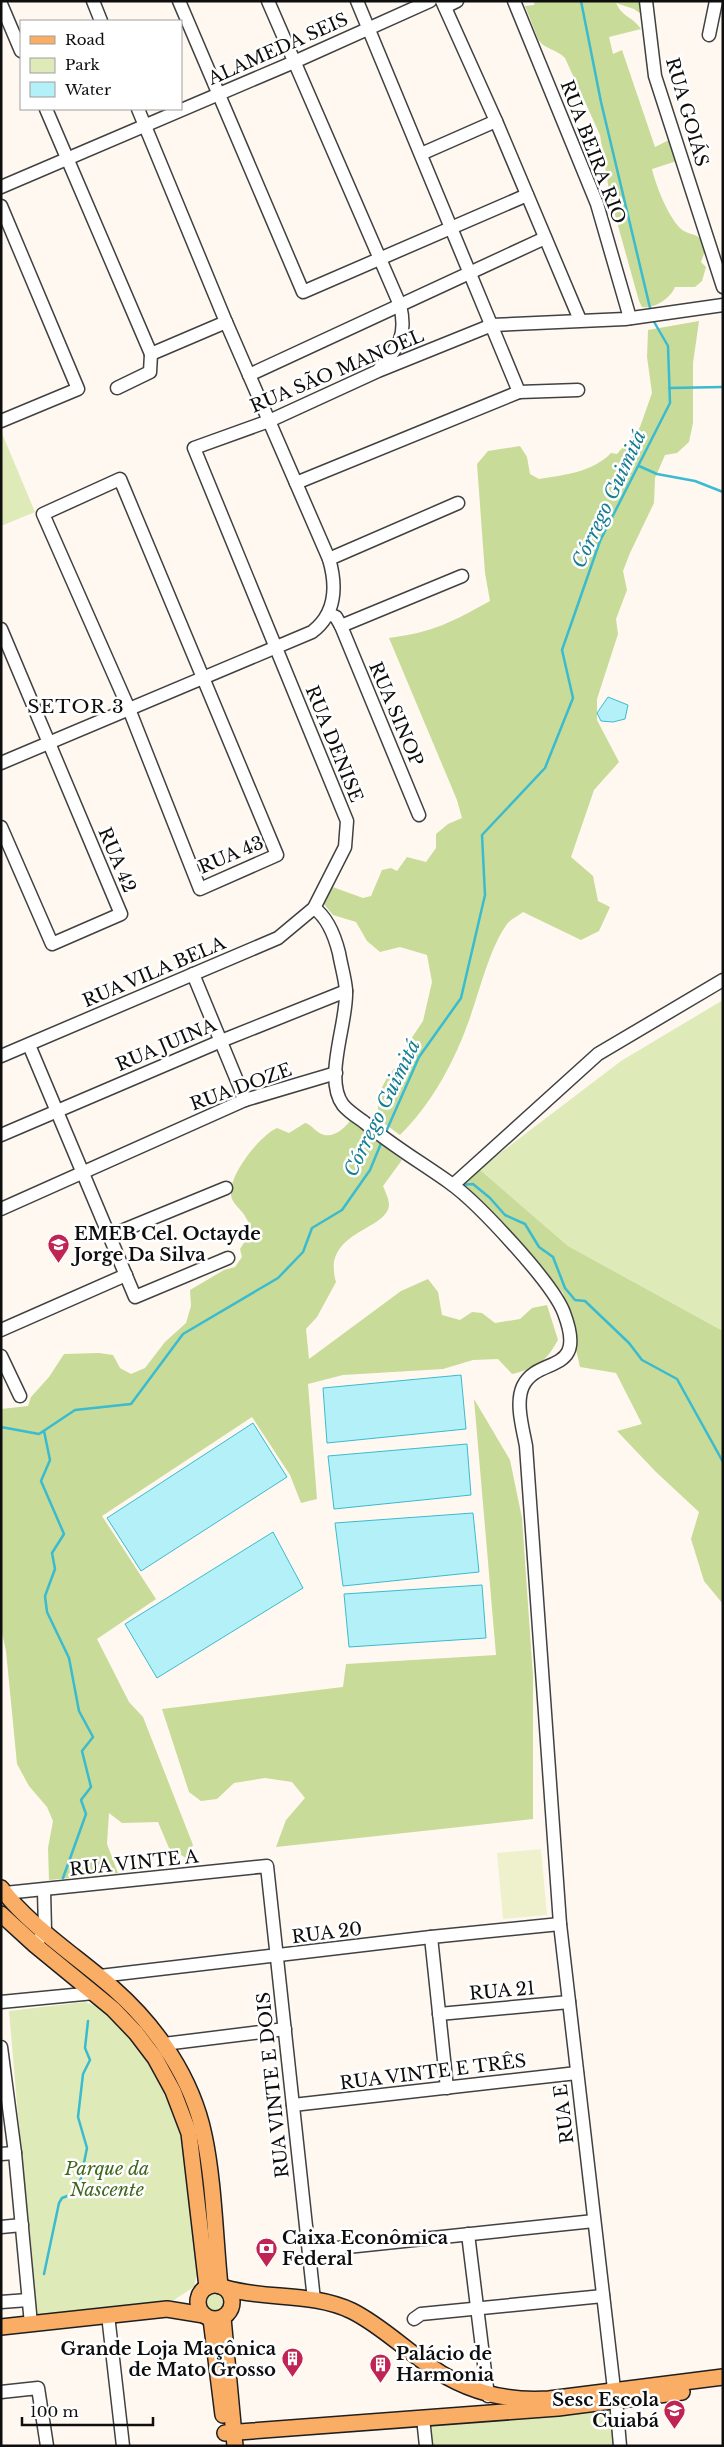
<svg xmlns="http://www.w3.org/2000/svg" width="724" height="2447" font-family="'Libre Baskerville',serif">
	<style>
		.green { fill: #dfeab9 }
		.forest { fill: #c8db98 }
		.pitch { fill: #eef1cb }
		.water { fill: #b4f0f7; stroke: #3abbcf }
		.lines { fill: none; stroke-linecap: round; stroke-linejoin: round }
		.stream { stroke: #3abbcf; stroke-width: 2.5 }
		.minor-casing { stroke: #414141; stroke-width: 15 }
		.major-casing { stroke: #1f1f1f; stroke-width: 18 }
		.minor { stroke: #fff; stroke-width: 12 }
		.major { stroke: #faae65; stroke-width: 15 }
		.labels { text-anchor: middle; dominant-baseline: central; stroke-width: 5; stroke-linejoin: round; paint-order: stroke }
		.street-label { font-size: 18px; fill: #0e0e0e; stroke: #fff }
		.poi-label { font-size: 18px; font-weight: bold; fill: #0e0e0e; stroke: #fff; text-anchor: start }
		.park-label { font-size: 18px; font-style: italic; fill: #40671d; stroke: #fff }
		.water-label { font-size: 19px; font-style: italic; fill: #167e94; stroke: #fff }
		.neighbourhood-label { font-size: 19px; letter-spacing: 1px; fill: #0e0e0e; stroke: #fff }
	</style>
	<rect width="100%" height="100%" fill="#fff8f0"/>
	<g class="green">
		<path d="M1,431L35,512L1,526Z"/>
		<path d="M723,1000V1331L568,1246L479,1169L621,1061Z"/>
		<path d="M85,2002L100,2007L140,2043L180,2116L198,2270L194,2287L174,2300L38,2319L35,2311L9,2011Z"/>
		<path d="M213,2292L222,2294C230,2301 231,2310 223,2317L202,2309L205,2297Z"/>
		<path d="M609,2406L614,2446H430L428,2426Z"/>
	</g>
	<g class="forest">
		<path d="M535,1H643L644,16L634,9L616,3C624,19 631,15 641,29L609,37L613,54L622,50L655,147L673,138L680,160L652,169C656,186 668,216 680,228C691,238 699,230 706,248L701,262L706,267L702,281L695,287H675C670,299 654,309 642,307L639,301L610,197L600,135L565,58C557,49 543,49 538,39L525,6L534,5Z"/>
		<path d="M699,321L693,363V423L689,442L677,453L665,455L655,478L654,503L630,553L623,571L627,590L616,619L618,634L597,699V720L619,762L594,790L571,857L593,876L598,901L610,907L599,931L581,940L523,912C518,916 511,919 507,924C488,950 478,999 465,1031C451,1068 428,1108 400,1135L378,1119V1095L388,1076L403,1058L409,1042L423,1021L432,982L427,955L400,947L380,952L367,941L356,922L333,915L323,903L330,886L363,898L371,896L382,870L391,868L397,871L407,857L426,862L436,848V834L448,824L462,818L457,800L389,638C434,632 452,622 490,601L485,573L477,464L488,451L520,446L527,457L530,474L539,479C564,475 593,472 611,453L617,454L640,427L652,393L647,357L648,330Z"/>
		<path d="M350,1121L402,1160L383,1186C385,1191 389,1199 389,1205C387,1231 321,1231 336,1282L317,1317L306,1329L309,1359L401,1291L428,1279L438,1292L442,1315L460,1320L472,1312L482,1313L495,1323L520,1319L532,1308L547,1305L558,1340C545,1363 537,1368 512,1374L498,1359L473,1360L443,1369L343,1375L308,1384L317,1499L301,1503L290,1475L252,1417L102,1516L156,1599L97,1639L129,1702L143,1717L193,1845L186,1858L169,1848L158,1822L122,1823L109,1813L107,1844L118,1873L49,1880L48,1848L53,1821L47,1807L29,1786L17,1764L6,1651L1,1628V1409L28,1406L31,1397L49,1377L64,1354L99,1353L113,1355L120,1368L131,1374L145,1368L165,1342L186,1323L191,1306L190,1290L224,1270L235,1267L242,1257L240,1249L251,1232C250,1228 249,1222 246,1218C243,1211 235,1206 232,1199C224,1180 260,1135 277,1128L289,1133L305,1123C312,1125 312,1128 318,1132C330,1141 343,1130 350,1121Z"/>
		<path d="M479,1169L568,1246L723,1331V1604L704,1581L691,1539L699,1512L656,1472L617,1431L642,1424L616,1373L580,1367L563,1293L457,1185Z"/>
		<path d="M474,1399L510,1460L522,1518L533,1676V1819L276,1847L286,1820L305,1798L292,1782L265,1778L234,1783L217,1799L201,1801L189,1792L162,1709L343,1687L346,1664L496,1655Z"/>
	</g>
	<path class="pitch" d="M541,1849L547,1915L503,1919L497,1853Z"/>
	<g class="water">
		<path d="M608,697L628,705L625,719L613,722L601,721L597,713Z"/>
		<path d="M461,1375L466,1429L327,1443L323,1388Z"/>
		<path d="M253,1423L287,1477L141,1571L107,1518Z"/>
		<path d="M467,1444L471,1495L334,1509L328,1456Z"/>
		<path d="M473,1513L479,1572L343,1586L335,1523Z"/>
		<path d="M273,1532L303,1588L157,1678L125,1624Z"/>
		<path d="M482,1585L486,1638L349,1647L344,1594Z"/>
	</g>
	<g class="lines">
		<g class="stream">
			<path d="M581,1L601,102L651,312"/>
			<path d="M669,388L723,387"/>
			<path d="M639,466L657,474L695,481L723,492"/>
			<path d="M385,1134L419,1057L461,998L485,895L482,835L545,768L573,698L562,650L600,541L670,403L668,346L653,320"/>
			<path d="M461,1185L473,1184L490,1198L505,1215L525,1224L539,1247L553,1257L565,1288L575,1300L585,1301L629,1343L642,1360L677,1379L723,1462"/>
			<path d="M1,1427L39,1434L75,1410L131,1404L183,1334L278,1278L303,1252L312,1228L342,1210L370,1170L382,1141"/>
			<path d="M44,1431L50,1460L41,1481L64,1534L52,1553L55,1569L45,1596L47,1612L69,1658L79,1711L93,1737L82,1751L91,1787L81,1800L86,1814L63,1878"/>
			<path d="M44,2274L59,2203L62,2198L78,2192L87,2148L78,2117L83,2074L90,2060L85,2048L88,2021"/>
		</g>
		<defs>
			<g id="minor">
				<path d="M93,1L101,21"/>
				<path d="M179,1L303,292L527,195"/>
				<path d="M268,1L400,305C407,334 400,346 380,368"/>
				<path d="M357,1L519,392"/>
				<path d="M442,1L496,121L580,320"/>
				<path d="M514,1L597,204L630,318"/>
				<path d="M646,1L655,76L723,287"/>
				<path d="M1,4L21,51"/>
				<path d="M445,7L457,1"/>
				<path d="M709,35L716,1"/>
				<path d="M46,109L151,354L226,322L138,109"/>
				<path d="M421,154L496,121"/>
				<path d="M1,187L294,62L430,1"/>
				<path d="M1,206L78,389L1,421"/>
				<path d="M249,375L545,238"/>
				<path d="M117,388L150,372L151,354"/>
				<path d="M120,479L277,855L200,889L129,709L43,514Z"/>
				<path d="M296,483L519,392L578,390"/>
				<path d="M329,559L458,503"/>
				<path d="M329,614L336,617L341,626L419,815"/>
				<path d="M341,626L462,576"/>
				<path d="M1,629L121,914L52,944L1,827"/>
				<path d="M1,763L312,632C336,614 337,586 329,559L226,322"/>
				<path d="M314,908C328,918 335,937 339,953C341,965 345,978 346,990C348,1022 323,1078 343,1105C349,1112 357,1117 364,1122C391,1145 422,1163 450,1183C477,1202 553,1283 564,1313C588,1376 538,1355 523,1386C515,1403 523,1429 526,1446L560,1924L614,2389"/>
				<path d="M193,974L245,1100"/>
				<path d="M29,1045L135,1297L228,1258"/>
				<path d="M1,1056L278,938L314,908L345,847L347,821L194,448L269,421L378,371L492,325L625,319L723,305"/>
				<path d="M1,1135L221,1041L346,991"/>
				<path d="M453,1185L598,1054L723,980"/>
				<path d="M1,1209L245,1100L336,1073"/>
				<path d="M109,1236L226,1188"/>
				<path d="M1,1330L126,1275"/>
				<path d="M1,1356L20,1396"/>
				<path d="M5,1893L267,1866L314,2300"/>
				<path d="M431,1937L447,2088"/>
				<path d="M35,1945L45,1931L44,1890"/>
				<path d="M100,1976L431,1937L560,1924"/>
				<path d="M1,2002L94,1993"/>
				<path d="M439,2014L569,2002"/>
				<path d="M164,2044L285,2029"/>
				<path d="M1,2047L15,2153L31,2324"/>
				<path d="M293,2105L577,2073"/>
				<path d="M1,2154L15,2153"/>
				<path d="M1,2227L22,2225"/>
				<path d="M468,2234L488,2396"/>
				<path d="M309,2251L594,2221"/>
				<path d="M1,2302L28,2300"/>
				<path d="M108,2315L123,2446"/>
				<path d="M414,2319L421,2314L603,2296"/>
				<path d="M1,2392L38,2388L47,2446"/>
				<path d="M616,2400L620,2446"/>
				<path d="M423,2418L426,2446"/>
			</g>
			<g id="major">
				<path d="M1,1888C28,1925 79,1958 114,1989C157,2027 192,2078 204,2135C214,2182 215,2237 220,2286"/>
				<path d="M1,1914L35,1945L113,2009L136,2033L155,2058L173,2091L189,2133L207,2287"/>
				<circle cx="215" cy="2302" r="17"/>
				<path d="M225,2288C266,2300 312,2292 352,2311C380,2325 402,2347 427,2364C464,2391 503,2402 549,2399L723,2377"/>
				<path d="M223,2318L235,2446"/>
				<path d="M211,2319L223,2415"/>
				<path d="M1,2327L167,2309L204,2315"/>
				<path d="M225,2433L558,2408L682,2392"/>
			</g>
		</defs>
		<use href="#minor" class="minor-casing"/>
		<use href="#major" class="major-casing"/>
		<use href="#minor" class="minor"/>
		<use href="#major" class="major"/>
	</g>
	<defs>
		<symbol id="school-pin" viewBox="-11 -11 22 30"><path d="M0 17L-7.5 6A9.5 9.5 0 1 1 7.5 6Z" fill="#c02455" stroke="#fff"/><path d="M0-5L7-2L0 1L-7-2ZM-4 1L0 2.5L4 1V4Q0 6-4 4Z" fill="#fff"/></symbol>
		<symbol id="bank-pin" viewBox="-11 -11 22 30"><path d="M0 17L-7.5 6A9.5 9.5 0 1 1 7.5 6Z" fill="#c02455" stroke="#fff"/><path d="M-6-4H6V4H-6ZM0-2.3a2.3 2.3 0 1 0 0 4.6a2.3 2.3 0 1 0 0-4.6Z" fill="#fff"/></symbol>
		<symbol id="building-pin" viewBox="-11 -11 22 30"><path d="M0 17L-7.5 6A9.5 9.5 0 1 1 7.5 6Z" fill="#c02455" stroke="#fff"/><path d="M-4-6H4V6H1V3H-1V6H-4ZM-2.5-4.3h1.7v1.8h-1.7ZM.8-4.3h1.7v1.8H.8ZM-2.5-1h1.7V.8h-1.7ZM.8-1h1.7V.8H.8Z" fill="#fff"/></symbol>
	</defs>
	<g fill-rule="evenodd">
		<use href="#school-pin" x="46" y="1232" width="25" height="34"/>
		<use href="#bank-pin" x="254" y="2236" width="25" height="34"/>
		<use href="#building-pin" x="280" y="2346" width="25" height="34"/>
		<use href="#building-pin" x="368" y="2352" width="25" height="34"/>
		<use href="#school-pin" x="662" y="2398" width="25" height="34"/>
	</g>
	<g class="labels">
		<g class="street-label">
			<text transform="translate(278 49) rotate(-24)">ALAMEDA SEIS</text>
			<text transform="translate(687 112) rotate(74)">RUA GOIÁS</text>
			<text transform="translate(593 152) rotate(69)">RUA BEIRA RIO</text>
			<text transform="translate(337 371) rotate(-23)">RUA SÃO MANOEL</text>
			<text transform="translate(396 714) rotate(67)">RUA SINOP</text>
			<text transform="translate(334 744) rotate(68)">RUA DENISE</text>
			<text transform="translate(231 855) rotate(-23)">RUA 43</text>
			<text transform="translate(117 860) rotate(67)">RUA 42</text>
			<text transform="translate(154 972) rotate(-23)">RUA VILA BELA</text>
			<text transform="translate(166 1045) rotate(-23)">RUA JUINA</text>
			<text transform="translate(241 1087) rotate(-20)">RUA DOZE</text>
			<text transform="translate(134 1863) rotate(-6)">RUA VINTE A</text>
			<text transform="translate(327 1933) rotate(-7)">RUA 20</text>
			<text transform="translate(502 1991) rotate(-5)">RUA 21</text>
			<text transform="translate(433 2072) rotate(-7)">RUA VINTE E TRÊS</text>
			<text transform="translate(273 2085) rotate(-96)">RUA VINTE E DOIS</text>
			<text transform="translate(564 2114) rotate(-97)">RUA E</text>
		</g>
		<g class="poi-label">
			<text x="74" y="1234">EMEB Cel. Octayde<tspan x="74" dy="21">Jorge Da Silva</tspan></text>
			<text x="282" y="2238">Caixa Econômica<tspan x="282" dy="21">Federal</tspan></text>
			<text x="276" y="2349" text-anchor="end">Grande Loja Maçônica<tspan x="276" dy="21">de Mato Grosso</tspan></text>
			<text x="396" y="2354">Palácio de<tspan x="396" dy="21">Harmonia</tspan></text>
			<text x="659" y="2400" text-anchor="end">Sesc Escola<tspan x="659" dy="21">Cuiabá</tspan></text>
		</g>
		<g class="park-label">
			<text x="107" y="2169">Parque da<tspan x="107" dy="21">Nascente</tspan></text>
		</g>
		<g class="water-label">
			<text transform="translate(609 499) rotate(-65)">Córrego Guimitá</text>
			<text transform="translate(382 1108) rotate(-64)">Córrego Guimitá</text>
		</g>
		<g class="neighbourhood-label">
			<text x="76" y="706">SETOR 3</text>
		</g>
	</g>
	<rect width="724" height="2447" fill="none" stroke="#0e0e0e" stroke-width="5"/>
	<rect x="20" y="20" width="162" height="90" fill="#ffffff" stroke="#9f9f9f"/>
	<rect x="30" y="36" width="25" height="8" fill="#faae65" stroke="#9f9f9f"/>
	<text x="65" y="45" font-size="15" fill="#0e0e0e">Road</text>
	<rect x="30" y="58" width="25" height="15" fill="#dfeab9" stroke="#9f9f9f"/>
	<text x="65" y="70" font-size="15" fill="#0e0e0e">Park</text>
	<rect x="30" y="82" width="25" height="15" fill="#b4f0f7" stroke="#9f9f9f"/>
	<text x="65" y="95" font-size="15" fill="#0e0e0e">Water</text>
	<path d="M22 2417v8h131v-8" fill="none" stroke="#0e0e0e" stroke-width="2.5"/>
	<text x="30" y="2417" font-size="15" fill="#0e0e0e" stroke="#ffffff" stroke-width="4" paint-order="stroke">100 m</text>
</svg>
